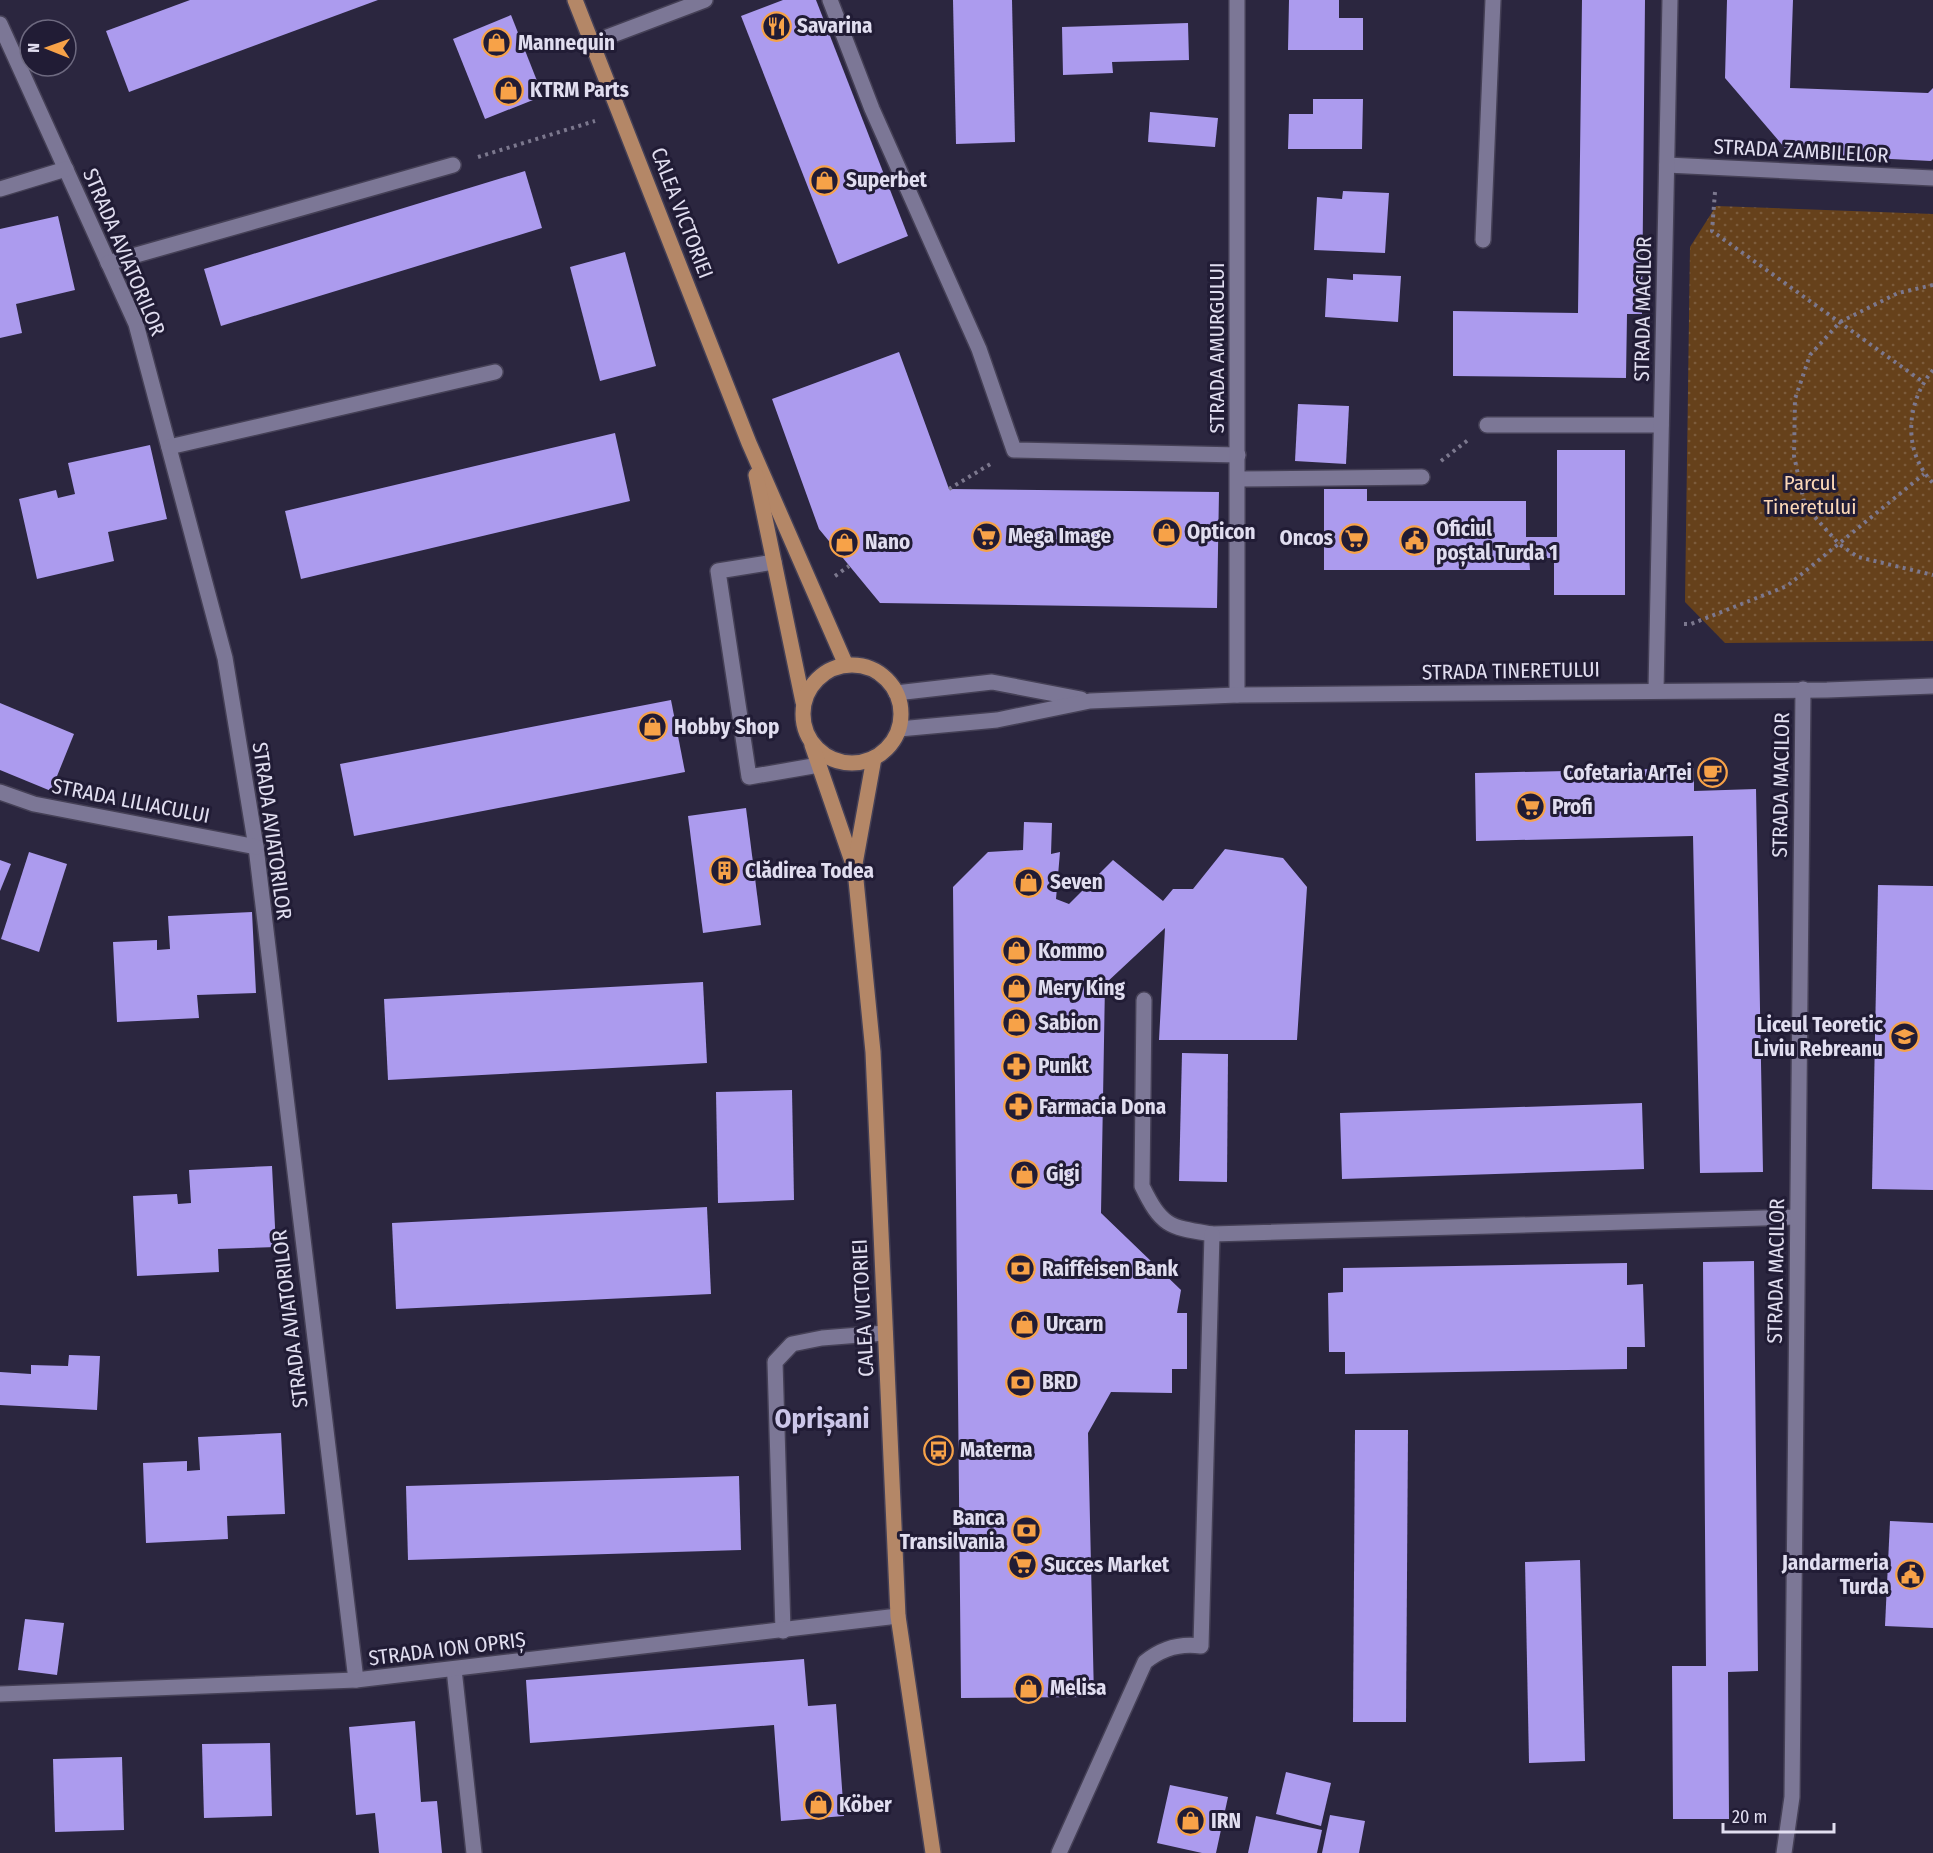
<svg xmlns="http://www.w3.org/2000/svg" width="1933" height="1853" font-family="'Fira Sans Condensed',sans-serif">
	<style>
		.park { fill: url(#park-dots) }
		.building { fill: #ac9bee }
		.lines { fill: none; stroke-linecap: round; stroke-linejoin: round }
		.minor-casing { stroke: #454056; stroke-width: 18 }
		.major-casing { stroke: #454056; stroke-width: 18 }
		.path { stroke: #7c788e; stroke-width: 4; stroke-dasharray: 3 4.5; stroke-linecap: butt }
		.minor { stroke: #7c7796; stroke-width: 15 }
		.major { stroke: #b48767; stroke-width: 15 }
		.labels { text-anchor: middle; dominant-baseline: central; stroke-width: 6; stroke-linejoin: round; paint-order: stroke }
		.poi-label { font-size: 21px; font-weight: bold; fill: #e1def0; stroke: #211c35; text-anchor: start }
		.street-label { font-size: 21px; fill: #e1def0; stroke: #211c35 }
		.park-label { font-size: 21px; fill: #fcd8b7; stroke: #211c35 }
		.district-label { font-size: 27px; font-weight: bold; fill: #cbc6e8; stroke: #211c35 }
	</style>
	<defs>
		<pattern id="park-dots" width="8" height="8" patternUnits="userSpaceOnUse" patternTransform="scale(1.5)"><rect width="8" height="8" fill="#66411b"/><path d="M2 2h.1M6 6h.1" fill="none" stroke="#7c5c3c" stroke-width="1.8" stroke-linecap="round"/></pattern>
	</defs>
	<rect width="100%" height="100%" fill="#2b263f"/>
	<path class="park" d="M1716,206L1933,214V641L1725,643L1685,602L1690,247Z"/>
	<g class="building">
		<path d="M190,0H378L129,92L106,31Z"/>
		<path d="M783,0H816L908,236L838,264L741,16Z"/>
		<path d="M953,0H1012L1015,142L956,144Z"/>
		<path d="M1289,0H1339V18H1363V50H1288Z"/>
		<path d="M1582,0H1645L1642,314H1627L1626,378L1453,376V311L1578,313Z"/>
		<path d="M1727,0H1793L1790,88L1928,93L1933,88V159L1931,161L1790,154L1725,78Z"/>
		<path d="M511,15L543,96L485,119L453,39Z"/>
		<path d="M1188,23L1189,60L1112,62L1113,73L1063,75L1062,27Z"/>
		<path d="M1313,99H1363L1362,149H1288L1289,114H1313Z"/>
		<path d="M1150,112L1218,118L1215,147L1148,142Z"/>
		<path d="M525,171L542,228L221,326L204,269Z"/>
		<path d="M1343,191L1389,193L1385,253L1314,250L1317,197L1342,199Z"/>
		<path d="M58,216L75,290L16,304L22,333L0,338V229Z"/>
		<path d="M625,252L656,366L600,381L570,267Z"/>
		<path d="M1353,274L1401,276L1398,322L1325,317L1327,278L1353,280Z"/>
		<path d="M899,352L949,489L1219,492L1217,608L880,603L819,529L772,399Z"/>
		<path d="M1298,404L1349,406L1346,464L1295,461Z"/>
		<path d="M615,433L630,501L301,579L285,511Z"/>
		<path d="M150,445L167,519L108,532L114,561L37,579L19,499L56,490L58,498L75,494L68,463Z"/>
		<path d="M1557,450H1625V595H1554V558H1529L1530,570H1324V489H1367V501H1526V537H1557Z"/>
		<path d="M671,700L685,772L354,836L340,764Z"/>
		<path d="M0,703L74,734L51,791L0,770Z"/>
		<path d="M1694,768V791L1756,789L1763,1172L1700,1173L1693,836L1476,841L1475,773Z"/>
		<path d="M746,808L761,925L703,933L688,816Z"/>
		<path d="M1024,822L1052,823L1051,854L1060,852L1056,899L1069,904L1113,860L1163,901L1173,889H1193L1225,849L1283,858L1307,887L1297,1040H1159L1165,928L1105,984L1101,1213L1181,1290L1177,1313H1187V1369H1172V1393L1111,1392L1088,1433L1094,1697L961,1698L953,887L988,852L1023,850Z"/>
		<path d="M29,852L67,864L39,952L1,939Z"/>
		<path d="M0,860L11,864L0,891Z"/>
		<path d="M1878,885L1933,886V1190L1872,1189Z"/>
		<path d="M252,912L256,993L197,995L199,1018L117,1022L113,942L157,940V950L170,949L168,916Z"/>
		<path d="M703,982L707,1063L388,1080L384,999Z"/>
		<path d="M1182,1053L1228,1054L1227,1182L1179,1181Z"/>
		<path d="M792,1090L794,1200L718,1203L716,1092Z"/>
		<path d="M1642,1103L1644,1169L1342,1179L1340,1113Z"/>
		<path d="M272,1166L276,1247L218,1249L219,1272L137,1276L133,1196L177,1194L178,1204L191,1203L189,1170Z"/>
		<path d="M707,1207L711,1294L396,1309L392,1223Z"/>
		<path d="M1754,1261L1758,1671L1728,1672L1729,1819H1673L1672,1666H1706L1703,1262Z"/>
		<path d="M1627,1263V1285L1643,1284L1645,1347H1627V1369L1345,1374V1352H1329L1328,1293L1343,1292V1268Z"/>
		<path d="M69,1355L100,1356L97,1410L0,1405V1372L31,1374V1365L68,1366Z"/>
		<path d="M1355,1430H1408L1406,1722H1353Z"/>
		<path d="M281,1433L285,1514L227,1516L228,1539L146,1543L143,1463L187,1461V1471L200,1470L198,1437Z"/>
		<path d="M739,1476L741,1550L408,1560L406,1486Z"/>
		<path d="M1890,1521L1933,1523V1628L1885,1626Z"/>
		<path d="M1580,1560L1585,1761L1529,1763L1525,1562Z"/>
		<path d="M25,1619L64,1623L57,1675L18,1670Z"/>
		<path d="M804,1659L808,1706L836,1704L844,1816L781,1821L774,1725L530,1743L526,1680Z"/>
		<path d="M415,1721L421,1802L437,1801L442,1853H379L375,1813L356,1815L349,1727Z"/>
		<path d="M270,1743L272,1816L204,1818L202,1744Z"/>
		<path d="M122,1757L124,1830L55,1832L53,1759Z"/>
		<path d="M1286,1772L1331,1783L1321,1826L1276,1814Z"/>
		<path d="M1170,1785L1228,1797L1216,1853H1202L1157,1843Z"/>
		<path d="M1330,1815L1365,1821L1359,1853H1322Z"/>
		<path d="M1256,1816L1322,1830L1317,1853H1248Z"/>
	</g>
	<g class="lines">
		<defs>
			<g id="minor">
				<path d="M830,0L872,109L979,349L1014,450L1238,455"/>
				<path d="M0,24L136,324L225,658L256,847L356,1680"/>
				<path d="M594,42L705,0"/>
				<path d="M1667,165L1933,178"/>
				<path d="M0,189L66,169"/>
				<path d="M1483,240L1493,0"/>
				<path d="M108,263L453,165"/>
				<path d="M1487,425H1661"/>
				<path d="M169,447L495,372"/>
				<path d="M1238,479L1422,477"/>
				<path d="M774,562L718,571L749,777L819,765"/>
				<path d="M1656,690L1670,0"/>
				<path d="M896,693L992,682L1081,699"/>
				<path d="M1237,695V0"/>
				<path d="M899,729L997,720L1090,701L1237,695L1827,690L1933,686"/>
				<path d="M0,792L34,804L256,847"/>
				<path d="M1144,1000L1142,1186C1162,1227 1169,1227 1212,1234L1797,1217"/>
				<path d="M783,1631L775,1362L792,1344L822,1338L885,1333"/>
				<path d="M454,1669L474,1853"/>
				<path d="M0,1694L356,1680L898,1616"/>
				<path d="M1059,1853L1145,1662C1162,1648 1180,1643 1201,1646L1212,1234"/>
				<path d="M1784,1853L1792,1797L1803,689"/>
			</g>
			<g id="major">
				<path d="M575,0L749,443L846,665"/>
				<path d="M756,475L803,702"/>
				<circle cx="852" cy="714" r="49"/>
				<path d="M812,745L854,867L856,880L873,1052L898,1616L933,1853"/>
				<path d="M855,864L874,758"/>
			</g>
		</defs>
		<use href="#minor" class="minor-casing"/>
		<use href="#major" class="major-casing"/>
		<g class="path">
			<path d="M478,157L595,121"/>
			<path d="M1715,192L1712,231L1923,382"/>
			<path d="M1933,285L1898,293L1840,322L1810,355L1795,399L1794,456L1805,506L1839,544L1858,557L1933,575"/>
			<path d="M1933,370C1906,402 1902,451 1933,483"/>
			<path d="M1441,461L1468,440"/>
			<path d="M949,489L992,463"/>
			<path d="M835,576L849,566"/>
			<path d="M1684,624H1691L1787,586L1924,474"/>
		</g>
		<use href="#minor" class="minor"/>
		<use href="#major" class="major"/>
	</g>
	<defs>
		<symbol id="restaurant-ring" viewBox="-11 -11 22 22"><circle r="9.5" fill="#211c35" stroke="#f7a248" stroke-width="1.5"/><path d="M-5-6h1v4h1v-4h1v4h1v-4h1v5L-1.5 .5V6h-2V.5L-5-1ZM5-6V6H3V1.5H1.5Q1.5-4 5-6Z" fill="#f7a248"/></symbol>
		<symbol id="shop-ring" viewBox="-11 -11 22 22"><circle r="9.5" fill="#211c35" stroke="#f7a248" stroke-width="1.5"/><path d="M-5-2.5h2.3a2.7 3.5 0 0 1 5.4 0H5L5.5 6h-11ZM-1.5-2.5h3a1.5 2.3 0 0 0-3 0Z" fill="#f7a248"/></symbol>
		<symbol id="supermarket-ring" viewBox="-11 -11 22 22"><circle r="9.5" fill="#211c35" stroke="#f7a248" stroke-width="1.5"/><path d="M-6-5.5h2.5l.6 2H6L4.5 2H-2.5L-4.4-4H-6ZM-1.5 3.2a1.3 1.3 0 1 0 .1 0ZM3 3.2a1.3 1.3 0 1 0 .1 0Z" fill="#f7a248"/></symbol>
		<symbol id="civic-ring" viewBox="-11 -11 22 22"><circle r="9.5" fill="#211c35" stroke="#f7a248" stroke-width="1.5"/><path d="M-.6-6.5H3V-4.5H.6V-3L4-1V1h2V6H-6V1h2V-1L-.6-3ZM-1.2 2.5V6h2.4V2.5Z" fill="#f7a248"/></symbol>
		<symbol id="cafe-ring" viewBox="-11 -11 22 22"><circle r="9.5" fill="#211c35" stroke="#f7a248" stroke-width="1.5"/><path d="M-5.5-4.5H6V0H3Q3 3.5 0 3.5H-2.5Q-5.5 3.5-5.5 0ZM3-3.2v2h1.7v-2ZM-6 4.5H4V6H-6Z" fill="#f7a248"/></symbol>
		<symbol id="building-ring" viewBox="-11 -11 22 22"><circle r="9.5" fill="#211c35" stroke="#f7a248" stroke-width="1.5"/><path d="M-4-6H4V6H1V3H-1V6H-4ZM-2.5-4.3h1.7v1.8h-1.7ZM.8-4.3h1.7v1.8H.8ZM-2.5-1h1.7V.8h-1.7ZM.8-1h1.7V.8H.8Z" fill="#f7a248"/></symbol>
		<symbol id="school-ring" viewBox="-11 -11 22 22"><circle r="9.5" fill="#211c35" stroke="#f7a248" stroke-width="1.5"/><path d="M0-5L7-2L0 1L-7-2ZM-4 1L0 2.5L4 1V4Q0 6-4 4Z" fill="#f7a248"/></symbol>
		<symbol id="pharmacy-ring" viewBox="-11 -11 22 22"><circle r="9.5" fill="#211c35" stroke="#f7a248" stroke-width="1.5"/><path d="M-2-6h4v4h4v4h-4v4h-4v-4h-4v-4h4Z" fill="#f7a248"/></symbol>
		<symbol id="bank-ring" viewBox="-11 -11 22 22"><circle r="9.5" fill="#211c35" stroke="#f7a248" stroke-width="1.5"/><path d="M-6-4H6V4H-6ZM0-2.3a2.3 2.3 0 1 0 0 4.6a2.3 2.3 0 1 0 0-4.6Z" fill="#f7a248"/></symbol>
		<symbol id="bus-ring" viewBox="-11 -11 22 22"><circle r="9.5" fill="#211c35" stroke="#f7a248" stroke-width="1.5"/><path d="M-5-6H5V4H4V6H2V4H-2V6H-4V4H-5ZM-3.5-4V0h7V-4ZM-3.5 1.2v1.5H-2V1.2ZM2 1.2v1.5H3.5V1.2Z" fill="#f7a248"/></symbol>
	</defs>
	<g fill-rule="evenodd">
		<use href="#restaurant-ring" x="760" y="10" width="33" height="33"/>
		<use href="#shop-ring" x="480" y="26" width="33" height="33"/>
		<use href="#shop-ring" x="492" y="74" width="33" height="33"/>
		<use href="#shop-ring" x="808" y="164" width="33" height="33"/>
		<use href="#shop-ring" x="1150" y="516" width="33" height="33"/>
		<use href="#supermarket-ring" x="970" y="520" width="33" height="33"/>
		<use href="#supermarket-ring" x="1338" y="522" width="33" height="33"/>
		<use href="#civic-ring" x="1398" y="524" width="33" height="33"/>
		<use href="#shop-ring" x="828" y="526" width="33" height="33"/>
		<use href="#shop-ring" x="636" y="710" width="33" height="33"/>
		<use href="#cafe-ring" x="1696" y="756" width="33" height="33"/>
		<use href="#supermarket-ring" x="1514" y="790" width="33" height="33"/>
		<use href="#building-ring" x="708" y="854" width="33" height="33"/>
		<use href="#shop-ring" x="1012" y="866" width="33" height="33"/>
		<use href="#shop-ring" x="1000" y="934" width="33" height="33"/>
		<use href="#shop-ring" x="1000" y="972" width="33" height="33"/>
		<use href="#shop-ring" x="1000" y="1006" width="33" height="33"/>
		<use href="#school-ring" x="1888" y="1020" width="33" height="33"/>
		<use href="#pharmacy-ring" x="1000" y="1050" width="33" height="33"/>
		<use href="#pharmacy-ring" x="1002" y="1090" width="33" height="33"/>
		<use href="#shop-ring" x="1008" y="1158" width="33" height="33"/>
		<use href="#bank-ring" x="1004" y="1252" width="33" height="33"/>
		<use href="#shop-ring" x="1008" y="1308" width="33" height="33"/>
		<use href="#bank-ring" x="1004" y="1366" width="33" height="33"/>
		<use href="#bus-ring" x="922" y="1434" width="33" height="33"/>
		<use href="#bank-ring" x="1010" y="1514" width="33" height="33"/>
		<use href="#supermarket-ring" x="1006" y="1548" width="33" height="33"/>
		<use href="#civic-ring" x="1894" y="1558" width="33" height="33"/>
		<use href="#shop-ring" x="1012" y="1672" width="33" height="33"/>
		<use href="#shop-ring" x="802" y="1788" width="33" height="33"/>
		<use href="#shop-ring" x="1174" y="1804" width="33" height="33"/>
	</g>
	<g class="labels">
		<g class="poi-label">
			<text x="797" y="26">Savarina</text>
			<text x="518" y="43">Mannequin</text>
			<text x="530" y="90">KTRM Parts</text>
			<text x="846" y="180">Superbet</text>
			<text x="1436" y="529">Oficiul<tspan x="1436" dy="24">poștal Turda 1</tspan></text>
			<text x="1187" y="532">Opticon</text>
			<text x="1008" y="536">Mega Image</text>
			<text x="1333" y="538" text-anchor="end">Oncos</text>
			<text x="865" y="542">Nano</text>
			<text x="674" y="727">Hobby Shop</text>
			<text x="1692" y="773" text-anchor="end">Cofetaria ArTei</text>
			<text x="1552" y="807">Profi</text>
			<text x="745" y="871">Clădirea Todea</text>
			<text x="1050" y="882">Seven</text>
			<text x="1038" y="951">Kommo</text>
			<text x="1038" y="988">Mery King</text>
			<text x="1038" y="1023">Sabion</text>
			<text x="1883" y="1025" text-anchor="end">Liceul Teoretic<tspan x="1883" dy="24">Liviu Rebreanu</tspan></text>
			<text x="1038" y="1066">Punkt</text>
			<text x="1039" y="1107">Farmacia Dona</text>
			<text x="1046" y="1174">Gigi</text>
			<text x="1042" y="1269">Raiffeisen Bank</text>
			<text x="1046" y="1324">Urcarn</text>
			<text x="1042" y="1382">BRD</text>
			<text x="960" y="1450">Materna</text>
			<text x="1005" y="1518" text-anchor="end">Banca<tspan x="1005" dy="24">Transilvania</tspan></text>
			<text x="1889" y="1563" text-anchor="end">Jandarmeria<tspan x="1889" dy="24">Turda</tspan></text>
			<text x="1044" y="1565">Succes Market</text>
			<text x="1050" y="1688">Melisa</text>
			<text x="839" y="1805">Köber</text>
			<text x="1211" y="1821">IRN</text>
		</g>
		<g class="street-label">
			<text transform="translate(1801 151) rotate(3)">STRADA ZAMBILELOR</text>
			<text transform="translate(682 213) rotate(69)">CALEA VICTORIEI</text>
			<text transform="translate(124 252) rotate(67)">STRADA AVIATORILOR</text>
			<text transform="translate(1643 309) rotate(-89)">STRADA MACILOR</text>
			<text transform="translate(1217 348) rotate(-90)">STRADA AMURGULUI</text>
			<text transform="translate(1511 671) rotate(-1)">STRADA TINERETULUI</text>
			<text transform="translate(1781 785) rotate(-89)">STRADA MACILOR</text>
			<text transform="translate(131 801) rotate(11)">STRADA LILIACULUI</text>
			<text transform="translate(272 831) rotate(82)">STRADA AVIATORILOR</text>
			<text transform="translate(1776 1271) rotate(-89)">STRADA MACILOR</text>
			<text transform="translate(863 1308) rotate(-93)">CALEA VICTORIEI</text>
			<text transform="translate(290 1319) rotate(-97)">STRADA AVIATORILOR</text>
			<text transform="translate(447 1649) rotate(-7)">STRADA ION OPRIȘ</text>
		</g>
		<g class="park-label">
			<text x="1810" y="483">Parcul<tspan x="1810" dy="24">Tineretului</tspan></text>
		</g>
		<g class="district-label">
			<text x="822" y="1419">Oprișani</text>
		</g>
	</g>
	<g transform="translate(48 48) rotate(271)"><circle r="28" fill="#211c35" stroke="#6e6a80" stroke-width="1.5"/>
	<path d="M0-4.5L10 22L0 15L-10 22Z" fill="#f7a248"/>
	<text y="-9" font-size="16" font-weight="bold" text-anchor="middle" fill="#e1def0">N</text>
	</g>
	<path d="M1723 1823v9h111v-9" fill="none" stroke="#e1def0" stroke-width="3"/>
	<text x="1732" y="1823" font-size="18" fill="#e1def0" stroke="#211c35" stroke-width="4.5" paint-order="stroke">20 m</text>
</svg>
